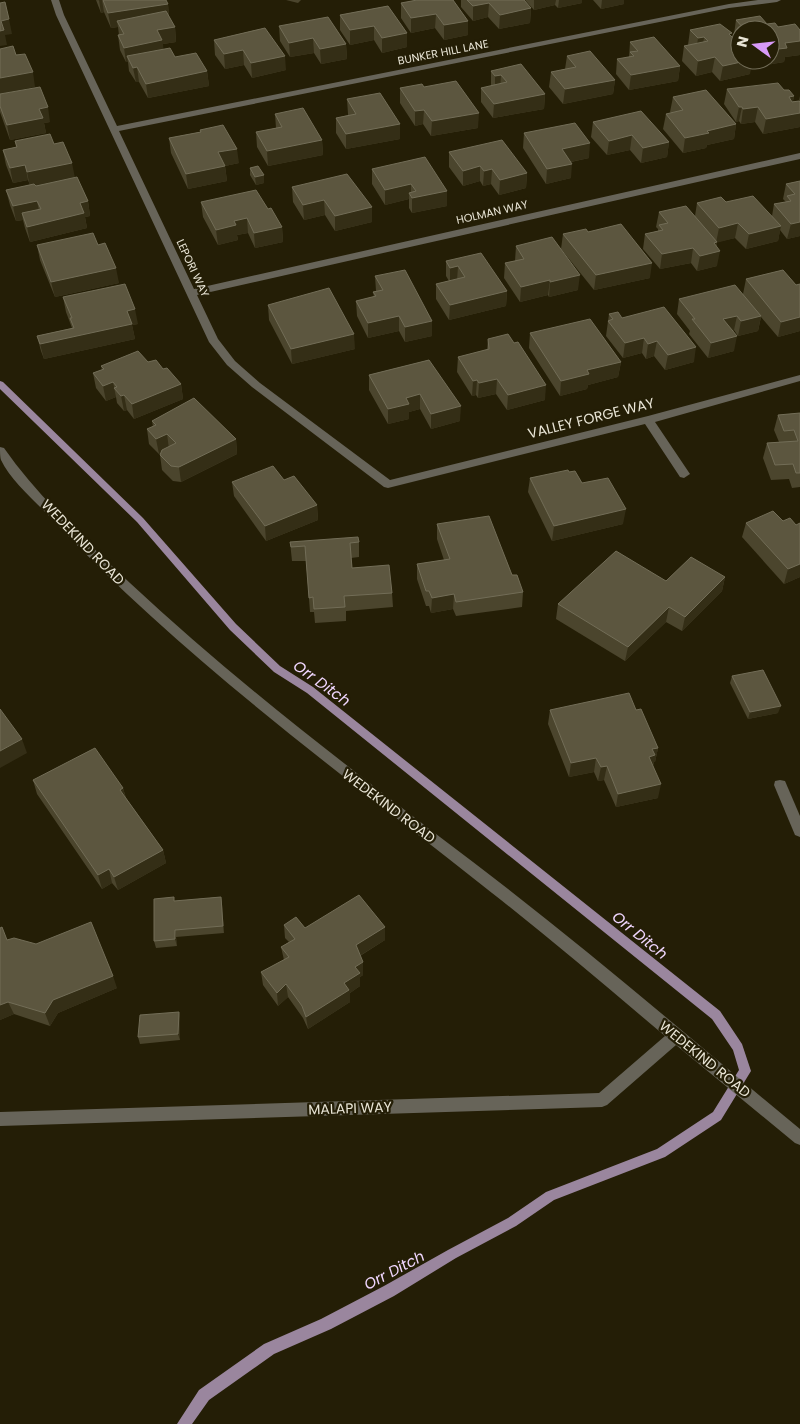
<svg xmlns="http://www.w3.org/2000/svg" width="800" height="1424" font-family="Poppins,sans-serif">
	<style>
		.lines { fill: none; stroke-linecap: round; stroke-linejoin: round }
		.stream { fill: #9a869e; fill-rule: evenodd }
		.minor { fill: #676459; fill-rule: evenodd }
		.wall { fill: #4b452d }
		.shaded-wall { fill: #342e16 }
		.building { fill: #5c563f; stroke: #726d57 }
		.labels { text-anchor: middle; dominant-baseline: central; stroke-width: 4.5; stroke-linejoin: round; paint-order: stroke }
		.far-street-label { font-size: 11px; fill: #e9e5d6; stroke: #241e06 }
		.street-label { font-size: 14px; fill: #e9e5d6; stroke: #241e06 }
		.water-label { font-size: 15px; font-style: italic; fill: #f1d7ff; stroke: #241e06 }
	</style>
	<rect width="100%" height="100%" fill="#241e06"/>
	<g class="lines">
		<path class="stream" d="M0,381L3,382L143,518L236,624L280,666L313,687L720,1011L742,1044L751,1071L721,1120L665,1157L554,1200L516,1226L456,1258L394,1296L331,1329L274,1354L209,1400L192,1424H177L199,1390L264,1344L321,1319L384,1286L448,1250L508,1218L546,1192L657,1149L713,1112L739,1070L733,1050L712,1019L307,693L274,672L230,630L137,522L0,389Z"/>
		<g class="minor">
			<path d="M51,0H59L64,15L117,126L729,4L758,0H781L777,2L729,8L119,131L194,289L800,153V159L197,295L218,339L235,361L260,383L390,480L648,416L800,375V381L655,422L690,474L684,478L680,477L645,424L388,488L384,487L252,387L227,365L209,342L56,15Z"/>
			<path d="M0,447L4,448C39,498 86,541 130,583C238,684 356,773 473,862C585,947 691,1039 800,1129V1145L795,1143L676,1045L607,1105L602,1107L0,1126V1112L599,1093L665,1036C608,988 551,939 492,893C340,772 185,661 51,518C36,502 10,480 1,460C0,457 0,451 0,447Z"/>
			<path d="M780,780L785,781L800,816V837L795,835L774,785L775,781Z"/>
		</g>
	</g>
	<g class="wall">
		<path d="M96,0L168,4L169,17L175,27L176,42L163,44V49L175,57L207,71L209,86L148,98L139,82H136L129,71L128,62H126L120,50L118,35H119L118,27L111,28L104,12L101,13Z"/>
		<path d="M286,0H301L298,3Z"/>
		<path d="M461,0H524L531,8L530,23L499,29L488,17L473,21L461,7Z"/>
		<path d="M525,0H582V3L558,8L555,5L534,10Z"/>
		<path d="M593,0H624V4L601,9Z"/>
		<path d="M401,3L468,21V35L444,40L435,28L411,33L401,18Z"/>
		<path d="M388,6L407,47L382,53L374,40L350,45L340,30V15Z"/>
		<path d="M736,20L800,30V55L785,57L784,62L760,66L755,60H770V30H740V42L734,34Z"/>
		<path d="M279,26L346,44L347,59L321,64L314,53L290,57L280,41Z"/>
		<path d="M265,28L286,70L252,78L244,65L225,69L215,55L214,40Z"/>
		<path d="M690,30L732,36L750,74L720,81L712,72L696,76L682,61L684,46L688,45Z"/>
		<path d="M630,42L680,66L678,81L629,90L616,74L617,59L629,57Z"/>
		<path d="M567,56L615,80L613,94L563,104L549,87L551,72L565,69Z"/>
		<path d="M491,71L545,94L544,109L493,118L481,102V88L491,86Z"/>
		<path d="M424,87L478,128L431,136L423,124L415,126L400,103V88Z"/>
		<path d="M727,89L784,90L794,96L793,101H799L800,96V127L763,134L755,122L741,124L739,121L736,122L724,104Z"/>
		<path d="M0,94L50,122L44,123L46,133L10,140L0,112Z"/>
		<path d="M673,97L736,124L734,139L707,145L706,148L683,153L663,129L666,114L671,113L670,112Z"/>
		<path d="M347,99L400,139L346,149L336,133V118L348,115V114Z"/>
		<path d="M275,114L322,140L323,155L268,166L257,147L256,132L276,128Z"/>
		<path d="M593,122L669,142L667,157L641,163L630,150L607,155L591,137Z"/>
		<path d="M200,130L239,163L225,166L227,181L188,189L171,153L169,138L200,132Z"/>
		<path d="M524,133L589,158L571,162V178L546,184L523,148Z"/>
		<path d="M15,141L54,144L88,201L90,216L85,217L87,228L30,242L25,228L23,220L16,221L10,205L6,190L30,185L28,180L13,183L6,165L3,150L16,147Z"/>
		<path d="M449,152L527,173L526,188L499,195L491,184L483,186L480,181L463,186L449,167Z"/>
		<path d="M250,168L264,183L256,185L250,175Z"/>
		<path d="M372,169L447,191V206L412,213L409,208V199L385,205L372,184Z"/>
		<path d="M800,181V236L787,239L780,230L778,241L746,249L735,238L717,242V266L697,271L691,263L660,269L643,249L645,234L658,231V229L656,227L659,212L695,216L697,203L726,202L772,216L774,204L786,202L783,199L786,184Z"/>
		<path d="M292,187L372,207V222L335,231L325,215L304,220L293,202Z"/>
		<path d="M201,202L268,209L282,227L283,242L255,248L248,233L237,235L238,240L218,245L203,217Z"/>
		<path d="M588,232L650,278L594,290L561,249L563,234Z"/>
		<path d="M37,245H98L119,283L55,297L40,260Z"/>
		<path d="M516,246L578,290L549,297L548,295L520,302L504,278L505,263L515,261Z"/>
		<path d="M446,261L507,291L506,306L449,320L436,299V284L449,281L446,276Z"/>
		<path d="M375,276L432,336L405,342L399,331L368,338L357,316L356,301L374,297L373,292L376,291Z"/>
		<path d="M746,279L796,285L800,284V331L778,337L761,317L758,331L738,336L734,330L733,331L734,351L708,358L689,334L690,331L677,314L679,299L743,294Z"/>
		<path d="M63,297L138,324L132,325L135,339L44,359L41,351L37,336L72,328L66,312Z"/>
		<path d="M268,305L355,349L292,364L269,320Z"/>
		<path d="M609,314L622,318L694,362L665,370L654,356L646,359L642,353L623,358L606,336Z"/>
		<path d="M530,333L621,362L618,377L588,385L587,389L560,396L529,348Z"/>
		<path d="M488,339L545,400L507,410L496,394L478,398L476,395L472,396L457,372L458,357L487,350Z"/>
		<path d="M429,360L460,421L431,429L420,409L409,412V419L388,424L369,390V375Z"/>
		<path d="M148,362L163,369L181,384L183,399L134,419L127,410L124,411L117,403L116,397L106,401L96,388L93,373L102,370L101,366Z"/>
		<path d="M800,413V487L792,488L789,479L771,480L763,458L767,443L779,442L774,430L778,415Z"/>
		<path d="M152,421L236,439L237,454L181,482L173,481L162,470L160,455V454H159L149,444L147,429L153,427Z"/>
		<path d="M569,472L582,483L623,524L552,541L528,492L530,478Z"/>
		<path d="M232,482L317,505L318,520L266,541L234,496Z"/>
		<path d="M783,521L796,525L800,577L784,584L742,537L746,523Z"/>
		<path d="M437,524L512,575L523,592L522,607L456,616L453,609L431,613L429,606H426L417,579V564L444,560L437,539Z"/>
		<path d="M290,542H359V557L351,558L352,568L392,593L393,607L346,611V621L315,623L314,612H310L306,561H292Z"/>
		<path d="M725,577L722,591L682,631L666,622L625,661L556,619L558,604L666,581Z"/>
		<path d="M732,676L778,713L748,719L730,683Z"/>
		<path d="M550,710H636L658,748L655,762H654L653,766L658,798L616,807L604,780L598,781L594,772L569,777L548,724Z"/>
		<path d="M33,780L123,788L126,798L163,850L166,863L118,890L112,883L102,889L37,794Z"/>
		<path d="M221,897L222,904L224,933L176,937L177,946L156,948L154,941L175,901Z"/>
		<path d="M284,925L305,928L385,927V940L360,956L363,975L360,977V986L350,993V1002L308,1029L303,1018L288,997L278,1006L263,985L261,972L284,960L281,947L289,942L285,938Z"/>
		<path d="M8,940L117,988L58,1013L50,1026L14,1014L0,1020Z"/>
		<path d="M179,1012L180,1018V1040L140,1044L138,1037Z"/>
	</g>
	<g class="shaded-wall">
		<path d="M99,0H102L104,12L101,13Z"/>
		<path d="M534,0H556L555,5L534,10Z"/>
		<path d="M559,0H582V3L558,8Z"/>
		<path d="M602,0H624V4L601,9Z"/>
		<path d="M489,3L488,17L473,21V6Z"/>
		<path d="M168,4L169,18L117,21L118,27L111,28L108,13Z"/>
		<path d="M531,8L530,23L499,29L500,15Z"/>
		<path d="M436,14L435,28L411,33V18Z"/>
		<path d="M9,19L12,34L5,35L7,45L0,46V31L1,21Z"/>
		<path d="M468,21V35L444,40V25Z"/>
		<path d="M374,26V40L350,45V30Z"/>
		<path d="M175,27L176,42L163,44L164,55L127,56L128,62H126L124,48L157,30Z"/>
		<path d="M407,33V47L382,53V38Z"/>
		<path d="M704,37L702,52L696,53L698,38Z"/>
		<path d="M313,38L314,53L290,57L289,43Z"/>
		<path d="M800,41V55L785,57L784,62L760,66L761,60H770V50L785,43Z"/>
		<path d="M346,44L347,59L321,64L320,49Z"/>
		<path d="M243,50L244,65L225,69L224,54Z"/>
		<path d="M285,56L286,70L252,78L251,63Z"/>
		<path d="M715,57L712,72L696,76L698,61Z"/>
		<path d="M750,60H753L750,74L720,81L723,66Z"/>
		<path d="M680,66L678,81L629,90L631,75Z"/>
		<path d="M137,67L139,82H136L133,68Z"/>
		<path d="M207,71L209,86L148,98L146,84Z"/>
		<path d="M33,72L35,87L0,94V78Z"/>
		<path d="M501,75L500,90L495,91V76Z"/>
		<path d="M615,80L613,94L563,104L565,89Z"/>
		<path d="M545,94L544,109L493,118L494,104Z"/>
		<path d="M794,96L791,111L789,97Z"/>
		<path d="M48,107L50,122L44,123L46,133L10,140L7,125L39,109Z"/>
		<path d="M739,107H742L739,121L736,122Z"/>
		<path d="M758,107L755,122L741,124L743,109Z"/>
		<path d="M424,110L423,124L415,126V111Z"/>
		<path d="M479,113L478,128L431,136L432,121Z"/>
		<path d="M800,113V127L763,134L766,119Z"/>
		<path d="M400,124V139L346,149V134Z"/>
		<path d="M736,124L734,139L707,145L706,148L683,153L685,138L707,131Z"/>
		<path d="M632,135L630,150L607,155L609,141Z"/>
		<path d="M322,140L323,155L268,166L267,151Z"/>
		<path d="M669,142L667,157L641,163L643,148Z"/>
		<path d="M590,143L589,158L560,164L562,149Z"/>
		<path d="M237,149L239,163L225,166L227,181L188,189L186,174L218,152Z"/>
		<path d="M72,163L75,178L30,187L27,172Z"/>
		<path d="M572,164L571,178L546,184L547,169Z"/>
		<path d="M25,165L28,180L13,183L10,168Z"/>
		<path d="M480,166V181L463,186V171Z"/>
		<path d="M492,169L491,184L483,186L484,171Z"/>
		<path d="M527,173L526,188L499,195L500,180Z"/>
		<path d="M264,175V183L256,185L255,177Z"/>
		<path d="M411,184V197L409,193V199L385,205V190Z"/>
		<path d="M447,191V206L412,213V198Z"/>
		<path d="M324,200L325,215L304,220L303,205Z"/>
		<path d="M37,201L40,216L22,213L23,220L16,221L13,206Z"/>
		<path d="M88,201L90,216L85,217L87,228L30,242L27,227L80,203Z"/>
		<path d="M372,207V222L335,231V216Z"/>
		<path d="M247,218L248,233L237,235L238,240L218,245L216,230L234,221Z"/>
		<path d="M800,222V236L787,239L791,224Z"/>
		<path d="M738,223L735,238L716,243L719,228Z"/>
		<path d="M781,226L778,241L746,249L749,234Z"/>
		<path d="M282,227L283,242L255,248L254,233Z"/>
		<path d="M717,242L716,252L720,251L717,266L697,271L700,256L714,243Z"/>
		<path d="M693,248L691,263L660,269L662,254Z"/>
		<path d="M652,263L650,278L594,290L596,275Z"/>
		<path d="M458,266L457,281L450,283V268Z"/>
		<path d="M116,268L119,283L55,297L51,282Z"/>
		<path d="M580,275L578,290L549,297L550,282Z"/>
		<path d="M550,280L548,295L520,302L521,287Z"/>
		<path d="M507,291L506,306L449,320L450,305Z"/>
		<path d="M135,309L138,324L132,325L135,339L44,359L40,344L127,311Z"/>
		<path d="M399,316V331L368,338V323Z"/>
		<path d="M737,316L734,330L720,334L723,319Z"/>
		<path d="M761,316L758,331L738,336L741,321Z"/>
		<path d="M800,317V331L778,337L781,322Z"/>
		<path d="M432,321V336L405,342V327Z"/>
		<path d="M354,334L355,349L292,364L291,349Z"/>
		<path d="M737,336L734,351L708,358L711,343Z"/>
		<path d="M644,338L642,353L623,358L625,343Z"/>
		<path d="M657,341L654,356L646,359L648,344Z"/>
		<path d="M696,347L694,362L665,370L668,355Z"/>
		<path d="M621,362L618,377L588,385L587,389L560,396L561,381L587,370Z"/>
		<path d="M497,379L496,394L478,398L479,383Z"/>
		<path d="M477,380L476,395L472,396L473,381Z"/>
		<path d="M113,382L116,397L106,401L103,386Z"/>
		<path d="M181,384L183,399L134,419L132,404Z"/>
		<path d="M546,385L545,400L507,410L508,395Z"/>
		<path d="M420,394V409L409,412V419L388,424V409L406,398Z"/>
		<path d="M124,395L127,410L124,411L121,396Z"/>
		<path d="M461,406L460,421L431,429V414Z"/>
		<path d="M167,434L169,449L159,454L156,439Z"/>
		<path d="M236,439L237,454L181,482L179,467Z"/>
		<path d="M317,505L318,520L266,541L265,526Z"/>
		<path d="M626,509L623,524L552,541L554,526Z"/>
		<path d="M800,564V577L784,584L788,569Z"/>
		<path d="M725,577L722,591L682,631L685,617Z"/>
		<path d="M454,594L453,609L431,613L432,598Z"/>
		<path d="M669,607L666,622L625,661L628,647Z"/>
		<path d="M781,706L778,713L748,719L750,712Z"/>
		<path d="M22,739L27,753L0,768V751Z"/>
		<path d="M658,748L655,762H654L652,769L649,757L652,749Z"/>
		<path d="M596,758L594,772L569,777L571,763Z"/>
		<path d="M607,766L604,780L598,781L601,767Z"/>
		<path d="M661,784L658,798L616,807L618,794Z"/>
		<path d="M123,788L127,802L120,790Z"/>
		<path d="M163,850L166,863L118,890L114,877Z"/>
		<path d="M109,869L112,883L102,889L98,875Z"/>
		<path d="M221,897L222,904L224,933L223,926Z"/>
		<path d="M385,927V940L356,958V945Z"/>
		<path d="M175,930L176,937L177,946L175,939Z"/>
		<path d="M363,962V975L360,977V986L350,993V1002L308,1029L306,1017L344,983L355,967Z"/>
		<path d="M113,976L117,988L58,1013L50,1026L45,1013L53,1000Z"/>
		<path d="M286,984L288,997L278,1006L277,993Z"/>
		<path d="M8,1002L14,1014L0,1020V1005Z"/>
		<path d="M179,1012L180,1018V1040L178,1034Z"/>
	</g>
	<g class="building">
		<path d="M103,0H166L168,4L108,13Z"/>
		<path d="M417,0H453L468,21L444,25L436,14L411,18L401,3Z"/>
		<path d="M467,0H524L531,8L500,15L489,3L473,6Z"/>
		<path d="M5,2L9,19L1,21L4,30L0,31V3Z"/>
		<path d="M388,6L407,33L382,38L374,26L350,30L340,15Z"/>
		<path d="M166,11L175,27L157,30L162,40L124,48L118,35L124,34L117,21Z"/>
		<path d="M760,16L767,24L775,23L778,27L795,24L800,30V41L785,43L787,48L770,50V30H745L736,20Z"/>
		<path d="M328,17L346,44L320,49L313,38L289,43L279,26Z"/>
		<path d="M720,24L732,33L729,34L740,45V60H750L723,66L715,57L698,61L684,46L708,41L704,37L698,38L690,30Z"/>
		<path d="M265,28L285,56L251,63L243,50L224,54L214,40Z"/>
		<path d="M654,37L680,66L631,75L617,59L634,56L630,52L638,51L630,42Z"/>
		<path d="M13,46L16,55L25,54L33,72L0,78V49Z"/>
		<path d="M170,48L175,57L196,53L207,71L146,84L137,67L133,68L127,56Z"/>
		<path d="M590,51L615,80L565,89L551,72L576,67L567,56Z"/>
		<path d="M521,64L545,94L494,104L481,88L507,82L501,75L495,76L491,71Z"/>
		<path d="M456,81L479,113L432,121L424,110L415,111L400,88L422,84L424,87Z"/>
		<path d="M778,83L784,90H789L794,96L789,97L792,102L799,101L800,102V113L766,119L758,107L743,109L742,107H739L727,89Z"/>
		<path d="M40,87L48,107L39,109L43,118L7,125L0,106V94Z"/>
		<path d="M706,90L736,124L707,131L709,133L685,138L666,114L683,110L673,97Z"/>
		<path d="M380,93L400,124L346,134L336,118L356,114L347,99Z"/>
		<path d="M303,108L322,140L267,151L256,132L282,127L275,114Z"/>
		<path d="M641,111L669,142L643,148L632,135L609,141L593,122Z"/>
		<path d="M575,123L590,143L562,149L572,164L547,169L524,133Z"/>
		<path d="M223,125L237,149L218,152L225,166L186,174L169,138L201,132L200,130Z"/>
		<path d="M50,134L54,144L63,142L72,163L27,172L25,165L10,168L3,150L17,147L15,141Z"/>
		<path d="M502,140L527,173L500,180L492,169L484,171L480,166L463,171L449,152Z"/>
		<path d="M425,157L447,191L412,198L409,193L416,191L411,184L385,190L372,169Z"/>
		<path d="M258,166L264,175L255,177L250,168Z"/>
		<path d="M347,174L372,207L335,216L324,200L303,205L292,187Z"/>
		<path d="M77,177L88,201L80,203L84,213L27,227L22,213L41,209L37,201L13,206L6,190L34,184L36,186Z"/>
		<path d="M800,181V222L791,224L774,204L791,201L787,196L795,194L786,184Z"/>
		<path d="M256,190L268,209L271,208L282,227L254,233L247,218L234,221L236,225L216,230L201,202Z"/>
		<path d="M753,196L781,226L749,234L738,223L719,228L697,203L721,197L726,202Z"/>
		<path d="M686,206L717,242L714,243L720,251L700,256L693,248L662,254L645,234L663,230L659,225L668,223L659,212Z"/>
		<path d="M621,224L652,263L596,275L563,234L586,229L588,232Z"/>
		<path d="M93,233L98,245L105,243L116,268L51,282L37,245Z"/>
		<path d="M552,237L580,275L550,282V280L521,287L505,263L524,259L516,246Z"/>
		<path d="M481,253L507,291L450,305L436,284L465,277L458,266L450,268L446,261Z"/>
		<path d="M405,270L432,321L405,327L399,316L368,323L356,301L376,296L373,292L383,290L375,276Z"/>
		<path d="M783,270L796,285L800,284V317L781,322L746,279Z"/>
		<path d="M125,284L135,309L127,311L132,324L40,344L37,336L74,328L70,318H72L63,297Z"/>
		<path d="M735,285L761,316L741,321L737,316L723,319L737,336L711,343L692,319H695L679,299Z"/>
		<path d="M329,288L354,334L291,349L268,305Z"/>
		<path d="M664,307L696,347L668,355L657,341L648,344L644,338L625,343L608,321L613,319L609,314L618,312L622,318Z"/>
		<path d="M590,319L621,362L587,370L589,374L561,381L530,333Z"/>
		<path d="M508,334L514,343L518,342L546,385L508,395L497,379L479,383L477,380L473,381L458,357L489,349L488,339Z"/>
		<path d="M138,351L148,362L156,360L163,369L167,368L181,384L132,404L124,395L121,396L114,388L117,387L113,382L103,386L93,373L104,369L101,366Z"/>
		<path d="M429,360L461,406L431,414L420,394L406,398L409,404L388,409L369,375Z"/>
		<path d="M194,398L236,439L179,467L171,466L160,455L162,450L176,443L167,434L156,439L147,429L156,425L152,421Z"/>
		<path d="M800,413V473H796L793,464L775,465L767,443L798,441L794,430L784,431L778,415Z"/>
		<path d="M273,466L284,480L294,476L317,505L265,526L232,482Z"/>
		<path d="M568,470L569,472L575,471L582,483L608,478L626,509L554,526L530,478Z"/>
		<path d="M773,511L783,521L790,518L796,525L800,523V564L788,569L746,523Z"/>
		<path d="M489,516L512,575H517L523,592L456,602L454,594L432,598L429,591H426L417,564L450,559L437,524Z"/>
		<path d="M358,537L359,542L350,543L352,568L389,565L392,593L344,596L345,607L314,609L313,597L309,598L305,546L291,547L290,542Z"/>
		<path d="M616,551L666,581L691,557L725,577L685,617L669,607L628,647L558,604Z"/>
		<path d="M763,670L781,706L750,712L732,676Z"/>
		<path d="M629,693L636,710L641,709L658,748L652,749L655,755L649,757L661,784L618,794L607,766L601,767L596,758L571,763L550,710Z"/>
		<path d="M0,709L22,739L0,751Z"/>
		<path d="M95,748L123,788L120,790L163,850L114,877L109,869L98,875L33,780Z"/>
		<path d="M359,895L385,927L356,945L363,962L355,967L360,973L344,983L349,990L306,1017L302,1006L286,984L277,993L261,972L289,957L281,947L295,939L284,925L296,917L305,928Z"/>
		<path d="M174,897V901L221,897L223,926L175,930V939L154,941V899Z"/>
		<path d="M91,922L113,976L53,1000L45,1013L8,1002L0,1005V928L2,927L7,940L14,938L36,944Z"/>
		<path d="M179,1012L178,1034L138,1037L140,1015Z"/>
	</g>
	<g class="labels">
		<g class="far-street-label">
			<text transform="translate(443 52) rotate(-11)">BUNKER HILL LANE</text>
			<text transform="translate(492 212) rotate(-13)">HOLMAN WAY</text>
			<text transform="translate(193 268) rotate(65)">LEPORI WAY</text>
		</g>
		<g class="street-label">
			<text transform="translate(591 418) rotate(-14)">VALLEY FORGE WAY</text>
			<text transform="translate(83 542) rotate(46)">WEDEKIND ROAD</text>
			<text transform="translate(389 806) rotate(37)">WEDEKIND ROAD</text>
			<text transform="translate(705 1059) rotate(39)">WEDEKIND ROAD</text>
			<text transform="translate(350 1108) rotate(-2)">MALAPI WAY</text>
		</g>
		<g class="water-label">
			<text transform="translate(322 683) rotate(36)">Orr Ditch</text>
			<text transform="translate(640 935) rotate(39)">Orr Ditch</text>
			<text transform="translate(394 1270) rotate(-28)">Orr Ditch</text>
		</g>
	</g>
	<g transform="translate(755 45) rotate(285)"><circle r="24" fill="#241e06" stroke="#736e59"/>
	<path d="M0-4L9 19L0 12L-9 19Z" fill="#d89af8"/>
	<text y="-8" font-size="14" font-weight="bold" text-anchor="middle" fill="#e9e5d6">N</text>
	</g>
</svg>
